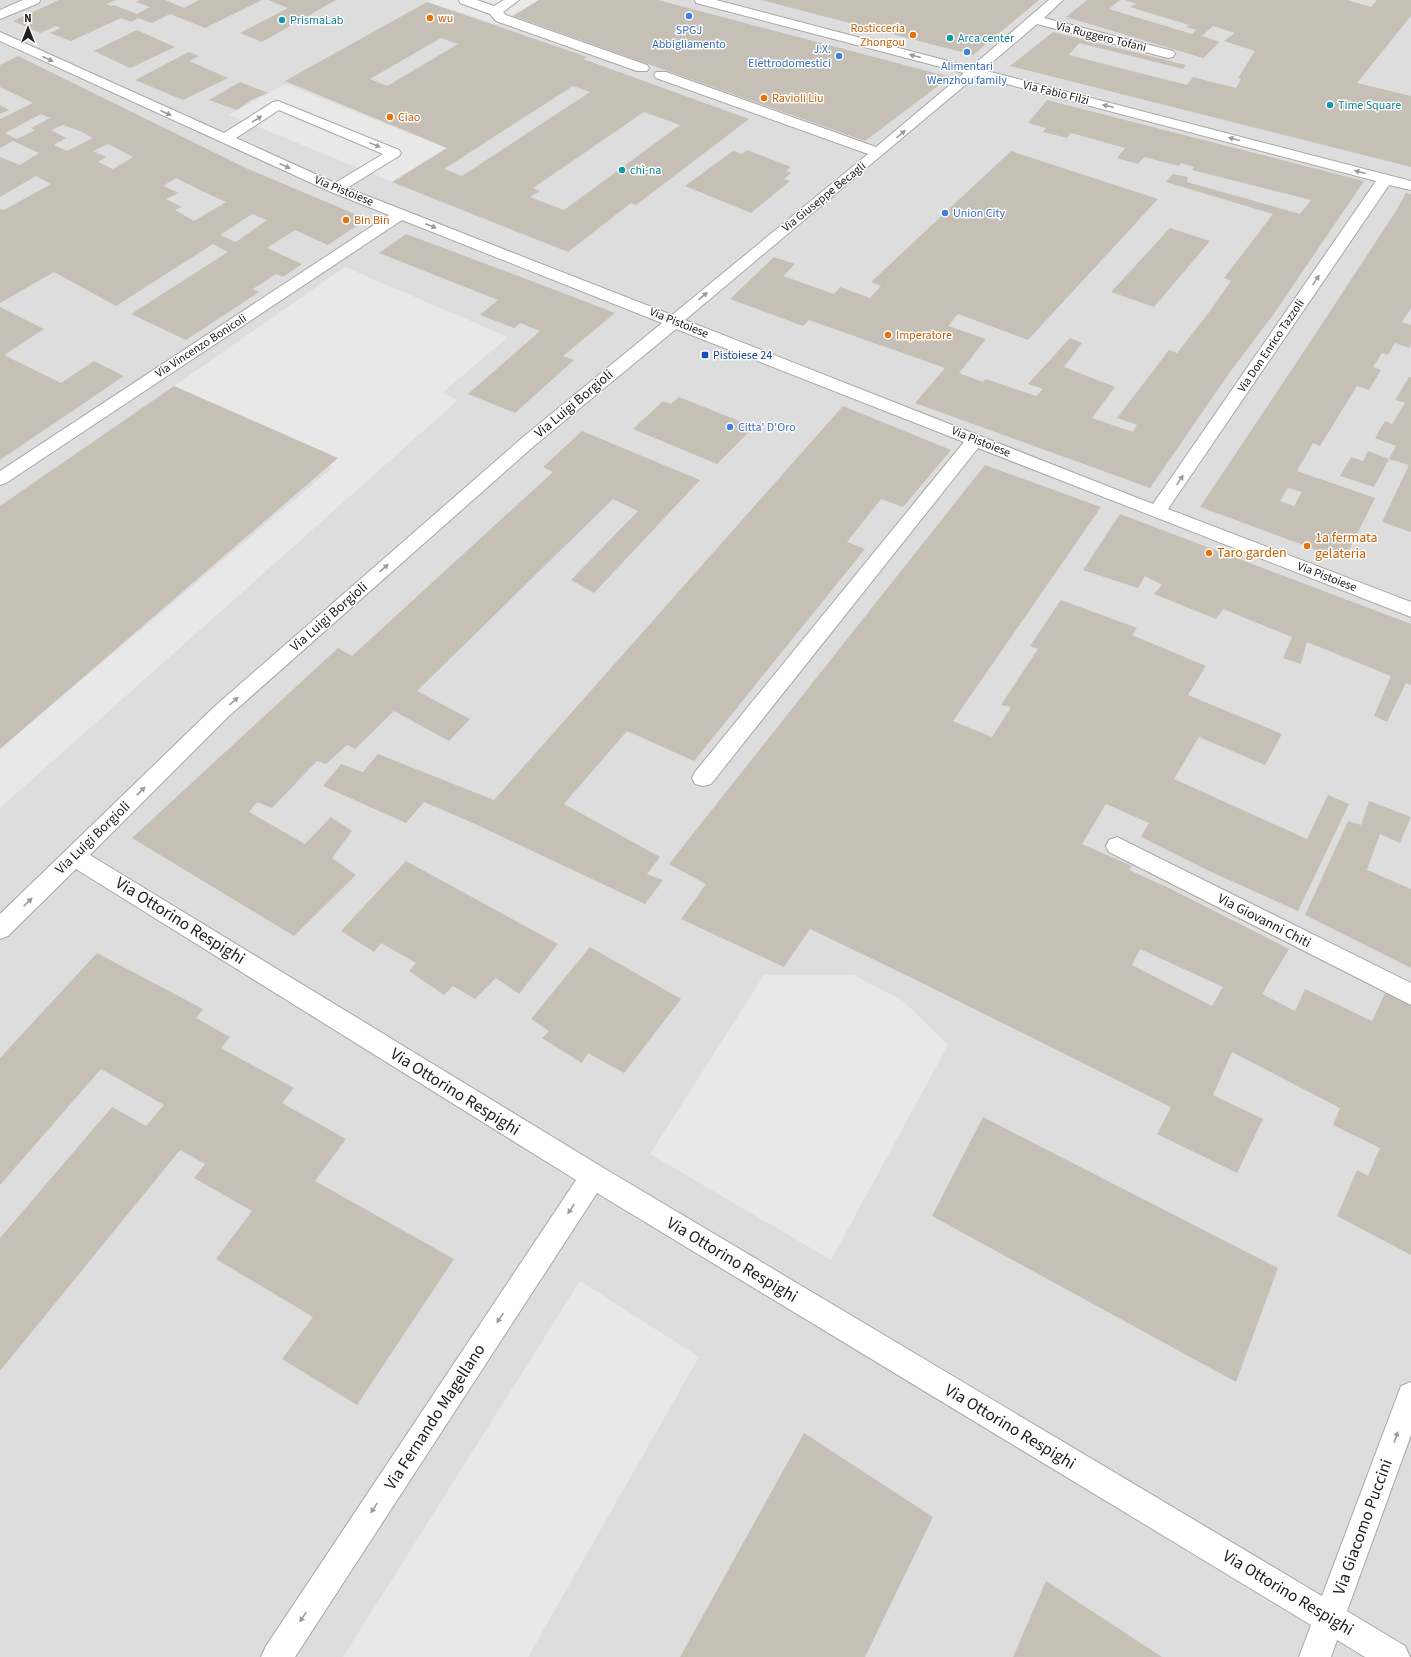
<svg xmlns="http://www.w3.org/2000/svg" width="1411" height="1657" font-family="'Source Sans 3',sans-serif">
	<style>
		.residential { fill: #dedddd }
		.parking { fill: #e8e8e8 }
		.building { fill: #c6bfb5; fill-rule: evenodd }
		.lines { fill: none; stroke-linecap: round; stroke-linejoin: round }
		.minor-casing { stroke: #a7a7a7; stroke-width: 2 }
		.minor { fill: #fff; fill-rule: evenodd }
		.oneway { fill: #9b9b9b }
		.shop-dot { fill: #3f7fe0; stroke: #fff; stroke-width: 1.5 }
		.food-dot { fill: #e8710a; stroke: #fff; stroke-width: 1.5 }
		.culture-dot { fill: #0f9aa8; stroke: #fff; stroke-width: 1.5 }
		.transit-dot { fill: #1a4fb4; stroke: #fff; stroke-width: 1.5 }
		.labels { text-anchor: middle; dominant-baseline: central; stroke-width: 3; stroke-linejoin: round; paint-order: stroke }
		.far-food-label { font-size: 12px; fill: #c56008; stroke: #fff; text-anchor: start }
		.far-culture-label { font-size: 12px; fill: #0d838f; stroke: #fff; text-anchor: start }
		.far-shop-label { font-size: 12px; fill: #366cbe; stroke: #fff }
		.far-street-label { font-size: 12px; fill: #202020; stroke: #fff }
		.far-transit-label { font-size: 12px; fill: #164399; stroke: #fff; text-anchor: start }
		.street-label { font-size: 14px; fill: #202020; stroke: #fff }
		.food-label { font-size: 14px; fill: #c56008; stroke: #fff; text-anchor: start }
		.near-street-label { font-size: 17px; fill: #202020; stroke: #fff }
	</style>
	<rect width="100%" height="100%" fill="#f1efe6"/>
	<rect class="residential" x="0" y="0" width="1411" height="1657"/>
	<g class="parking">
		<path d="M431,0H539L497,24L427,2Z"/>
		<path d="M285,84L447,148L393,182L229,115Z"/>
		<path d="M345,267L508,337L442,393L458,400L0,808V749L333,467L167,391Z"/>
		<path d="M764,975H854L903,1001L948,1045L831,1260L650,1154Z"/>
		<path d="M580,1281L699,1357L528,1657H343Z"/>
	</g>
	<g class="building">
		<path d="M59,0H116L106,4L111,6L114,5L137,14L150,7L136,2L140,0H165L184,8L199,0H262L205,28L170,14L152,23L138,18L131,22L121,18L71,41L50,33L61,28L56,26L40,33L13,21Z"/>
		<path d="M268,0H336L262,42L240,33L288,8Z"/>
		<path d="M539,0H658L950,77L865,141L513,16Z"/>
		<path d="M761,0H1039L973,55Z"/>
		<path d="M1087,0H1120L1109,9L1192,34L1196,30L1186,27L1189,25L1130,7L1136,4L1125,0H1347L1371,7L1377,0H1411V16L1357,83L1411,96V167L1010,66L1053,32L1186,65L1183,69L1079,43L1069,55L1187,85L1193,77L1236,88L1241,79L1238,78L1255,51L1224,41L1235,33L1213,26L1202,36L1220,42L1203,58L1066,17Z"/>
		<path d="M427,2L587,57L583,59L749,119L636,205L631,203L568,252L392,182L447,148L285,81ZM441,38L458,44L387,86L370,79ZM573,86L590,92L462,176L444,169ZM644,112L680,125L564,210L530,197L540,191L533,188Z"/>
		<path d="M137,30L175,47L130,68L94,51Z"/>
		<path d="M189,52L199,56L189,61L228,78L183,100L135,80Z"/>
		<path d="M18,56L248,169L367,219L328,245L295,230L267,248L302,264L283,277L276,274L253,289L259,292L186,340L131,314L228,252L213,244L116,306L54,272L0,303V209L4,210L51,184L36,176L0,197V157L20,165L39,153L13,141L0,148V119L33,103L0,87V65ZM41,114L50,118L31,128L35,130L17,139L5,133ZM63,125L80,131L93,138L67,151L54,145L66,138L51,130ZM108,144L133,157L113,169L98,162L106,157L93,151ZM176,178L206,193L226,202L194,221L175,210L182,207L166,199L179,193L163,186ZM252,214L267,220L236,242L220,235Z"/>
		<path d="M240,82L268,93L251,100L237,110L209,100Z"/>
		<path d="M1047,100L1364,181L1273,315L1230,372L1150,488L915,403L945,368L809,320L803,326L730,299L774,257L795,264L783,276L834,294L840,287L870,298L881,286L871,282L1011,151L1158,199L1028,340L958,314L948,326L986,339L959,373L983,382L986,379L1036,396L1043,389L1028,384L1070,338L1082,343L1064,367L1115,387L1092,418L1133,432L1137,425L1117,418L1169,350L1177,353L1207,315L1231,281L1224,278L1273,214L1166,182L1173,174L1188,177L1187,182L1300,214L1311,200L1192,170L1194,167L1181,163L1179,166L1144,157L1138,164L1117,158L1125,148L1071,133L1067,138L1043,132L1046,128L1028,123Z"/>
		<path d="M0,105L9,110L0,114Z"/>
		<path d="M747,150L791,167L786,171L791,173L784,179L790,181L751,213L685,186L733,151L742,154Z"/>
		<path d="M1406,193L1411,194V308L1402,322L1411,325V345L1409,348L1395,343L1388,355L1382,353L1373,367L1381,370L1369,390L1357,386L1320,446L1313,443L1297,471L1375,498L1344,560L1200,507L1295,365L1396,211ZM1288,488L1302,492L1294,506L1280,501Z"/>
		<path d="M1170,228L1210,241L1154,307L1111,292Z"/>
		<path d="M406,234L558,291L615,313L563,356L574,360L515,413L468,394L540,331L520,323L514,328L480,315L498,300L379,253Z"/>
		<path d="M0,307L44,329L4,355L61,383L94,361L124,376L0,460Z"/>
		<path d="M1409,377H1411V532L1382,522L1409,465L1389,459L1374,487L1340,476L1351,457L1363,461L1368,451L1389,459L1396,446L1375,438L1385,421L1392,424L1405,403L1395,400Z"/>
		<path d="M174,386L338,458L0,749V506Z"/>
		<path d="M679,397L754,427L717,464L633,429L663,401L671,404Z"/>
		<path d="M843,406L951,450L903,507L881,499L847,542L865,549L694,761L627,731L564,804L660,857L647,874L663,880L645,904L473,823L424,802L406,823L323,786L341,764L363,772L378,754L494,800Z"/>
		<path d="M582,431L700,480L594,593L571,580L638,511L613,499L417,691L470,719L449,741L394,711L355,749L347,745L326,764L317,761L272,808L257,802L249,812L305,844L331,817L352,831L332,858L356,875L294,936L132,838L338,648L352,656L553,472L543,467Z"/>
		<path d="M985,465L1101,507L953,721L992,737L1011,707L1001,705L1038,649L1030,646L1061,600L1137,628L1132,635L1206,666L1188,695L1282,734L1265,765L1199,737L1174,779L1307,839L1328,795L1349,804L1298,911L1207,870L1141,837L1149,823L1106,804L1082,844L1132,866L1129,870L1171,889L1289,949L1262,994L1295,1011L1305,989L1372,1021L1385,993L1411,1005V1255L1337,1216L1357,1170L1368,1176L1380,1148L1333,1125L1340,1108L1232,1052L1213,1095L1263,1119L1237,1173L1157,1134L1171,1107L914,979L810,929L784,967L681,919L706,884L669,864ZM1140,949L1223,987L1212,1006L1132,965Z"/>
		<path d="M1120,514L1411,624V685L1406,683L1387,722L1374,716L1391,676L1307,642L1301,664L1283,658L1292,637L1223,609L1216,619L1154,594L1162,585L1145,576L1138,588L1083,570Z"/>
		<path d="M1369,801L1411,817L1400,843L1380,834L1367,870L1411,889V968L1305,915L1348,821L1361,825Z"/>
		<path d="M406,861L558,944L519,994L496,978L475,999L453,986L444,995L409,971L416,963L381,943L374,952L341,931Z"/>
		<path d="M590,947L681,999L624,1073L588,1053L582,1063L542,1038L549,1031L531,1019Z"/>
		<path d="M97,953L203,1009L196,1018L230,1037L221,1048L294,1088L282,1103L346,1139L315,1181L454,1259L357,1405L282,1359L313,1317L216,1259L252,1211L194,1178L205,1164L180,1150L0,1371V1238L112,1107L146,1126L164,1105L101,1069L0,1185V1058Z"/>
		<path d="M983,1117L1278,1268L1236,1382L932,1216Z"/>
		<path d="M804,1433L933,1517L865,1657H680Z"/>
		<path d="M1046,1581L1162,1657H1013Z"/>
	</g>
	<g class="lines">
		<defs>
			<g id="minor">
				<path d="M23,0H40L39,3L0,19V10Z"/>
				<path d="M459,0H477L494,6L504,0H519L503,12L506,15L647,65L649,68L647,71H637L496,21L490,14L460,3Z"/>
				<path d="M695,0H716L971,67L1049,0H1063L1044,18L1173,51L1175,54L1173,57L1168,58L1037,24L983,70L1411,181V190L1389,185L1168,509L1411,602V617L978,448L711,784L703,786L695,784L692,778L695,772L964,442L676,329L534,446L229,716L90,855L602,1167L1322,1596L1401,1386L1411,1382V1435L1347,1611L1405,1646L1410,1657H1365L1337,1640L1331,1657H1299L1311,1625L597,1193L295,1657H261L266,1646L576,1180L76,869L8,936L0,939V914L215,706L522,438L662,323L402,220L6,483L0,485V471L389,215L331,192L0,41V32L224,133L273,102L278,101L399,150L401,153L399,156L347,188L672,315L868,154L656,78L654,75L656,72H666L876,147L964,73L696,3ZM976,76L1376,181L1153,504L685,320ZM279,110L383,154L335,183L236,138Z"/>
				<path d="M1117,837L1411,983V1005L1109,852L1106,846L1109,840Z"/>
			</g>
		</defs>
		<use href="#minor" class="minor-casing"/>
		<use href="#minor" class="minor"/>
	</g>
	<defs><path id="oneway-solid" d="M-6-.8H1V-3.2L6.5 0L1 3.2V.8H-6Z"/></defs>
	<g class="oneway">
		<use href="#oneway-solid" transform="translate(915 56) rotate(-165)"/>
		<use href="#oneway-solid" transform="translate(48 59) rotate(24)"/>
		<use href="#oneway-solid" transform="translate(1108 106) rotate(-166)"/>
		<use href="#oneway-solid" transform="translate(166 113) rotate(24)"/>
		<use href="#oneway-solid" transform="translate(257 119) rotate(-33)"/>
		<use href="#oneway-solid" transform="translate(901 134) rotate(-41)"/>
		<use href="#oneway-solid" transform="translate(1234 139) rotate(-165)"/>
		<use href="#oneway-solid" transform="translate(375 145) rotate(22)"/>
		<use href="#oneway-solid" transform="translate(285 166) rotate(24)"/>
		<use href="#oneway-solid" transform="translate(1360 172) rotate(-165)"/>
		<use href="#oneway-solid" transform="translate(431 226) rotate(21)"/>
		<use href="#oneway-solid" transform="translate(1316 280) rotate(-56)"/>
		<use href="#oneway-solid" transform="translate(703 296) rotate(-39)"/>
		<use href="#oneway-solid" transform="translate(1180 480) rotate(-56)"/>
		<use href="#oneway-solid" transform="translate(384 568) rotate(-41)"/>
		<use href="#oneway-solid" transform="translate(234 701) rotate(-41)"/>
		<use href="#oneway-solid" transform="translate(141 791) rotate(-44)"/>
		<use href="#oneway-solid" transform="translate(28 902) rotate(-44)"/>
		<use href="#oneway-solid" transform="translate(571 1209) rotate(123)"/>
		<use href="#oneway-solid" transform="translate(500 1318) rotate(123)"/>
		<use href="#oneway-solid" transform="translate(1396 1437) rotate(-70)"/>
		<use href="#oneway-solid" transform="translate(374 1508) rotate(123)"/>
		<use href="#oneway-solid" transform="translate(303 1617) rotate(123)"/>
	</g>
	<g class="shop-dot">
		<circle cx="689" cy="16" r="4"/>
		<circle cx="967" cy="52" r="4"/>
		<circle cx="839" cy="56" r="4"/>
		<circle cx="945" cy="213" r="4"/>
		<circle cx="730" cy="427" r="4"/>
	</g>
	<g class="food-dot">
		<circle cx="430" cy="18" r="4"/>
		<circle cx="913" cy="35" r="4"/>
		<circle cx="764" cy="98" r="4"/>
		<circle cx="390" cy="117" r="4"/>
		<circle cx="346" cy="220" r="4"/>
		<circle cx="888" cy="335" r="4"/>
		<circle cx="1307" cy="546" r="4"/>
		<circle cx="1209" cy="553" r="4"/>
	</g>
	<g class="culture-dot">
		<circle cx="282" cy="20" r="4"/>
		<circle cx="950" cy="38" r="4"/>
		<circle cx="1330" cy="105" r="4"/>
		<circle cx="622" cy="170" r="4"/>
	</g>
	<rect class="transit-dot" x="701" y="351" width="8" height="8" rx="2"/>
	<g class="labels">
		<g class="far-food-label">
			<text x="438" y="18">wu</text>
			<text x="905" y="28" text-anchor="end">Rosticceria<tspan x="905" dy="14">Zhongou</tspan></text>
			<text x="772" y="98">Ravioli Liu</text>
			<text x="398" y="117">Ciao</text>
			<text x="354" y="220">Bin Bin</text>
			<text x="896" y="335">Imperatore</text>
		</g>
		<g class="far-culture-label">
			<text x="290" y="20">PrismaLab</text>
			<text x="958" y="38">Arca center</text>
			<text x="1338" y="105">Time Square</text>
			<text x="630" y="170">chì-na</text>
		</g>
		<g class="far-shop-label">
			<text x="689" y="30">SPGJ<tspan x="689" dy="14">Abbigliamento</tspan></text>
			<text x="831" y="49" text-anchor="end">J.X.<tspan x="831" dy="14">Elettrodomestici</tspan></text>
			<text x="967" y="66">Alimentari<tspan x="967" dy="14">Wenzhou family</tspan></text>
			<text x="953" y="213" text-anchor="start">Union City</text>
			<text x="738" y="427" text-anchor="start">Citta' D'Oro</text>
		</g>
		<g class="far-street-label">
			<text transform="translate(1101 37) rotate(14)">Via Ruggero Tofani</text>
			<text transform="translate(1056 93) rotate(14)">Via Fabio Filzi</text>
			<text transform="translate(344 191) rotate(22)">Via Pistoiese</text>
			<text transform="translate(824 197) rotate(-39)">Via Giuseppe Becagli</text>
			<text transform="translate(679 323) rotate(22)">Via Pistoiese</text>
			<text transform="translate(201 346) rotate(-33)">Via Vincenzo Bonicoli</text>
			<text transform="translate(1271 346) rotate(-56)">Via Don Enrico Tazzoli</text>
			<text transform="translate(981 442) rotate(22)">Via Pistoiese</text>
			<text transform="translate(1327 577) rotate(21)">Via Pistoiese</text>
		</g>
		<g class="far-transit-label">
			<text x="713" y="355">Pistoiese 24</text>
		</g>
		<g class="street-label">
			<text transform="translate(574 404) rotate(-40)">Via Luigi Borgioli</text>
			<text transform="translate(329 617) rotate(-41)">Via Luigi Borgioli</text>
			<text transform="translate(93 838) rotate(-44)">Via Luigi Borgioli</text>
			<text transform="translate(1264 921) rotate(27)">Via Giovanni Chiti</text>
		</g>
		<g class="food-label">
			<text x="1315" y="538">1a fermata<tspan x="1315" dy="16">gelateria</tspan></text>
			<text x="1217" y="553">Taro garden</text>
		</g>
		<g class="near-street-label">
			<text transform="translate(180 921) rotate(32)">Via Ottorino Respighi</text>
			<text transform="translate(455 1092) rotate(32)">Via Ottorino Respighi</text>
			<text transform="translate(732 1260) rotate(31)">Via Ottorino Respighi</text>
			<text transform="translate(435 1417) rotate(-57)">Via Fernando Magellano</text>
			<text transform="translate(1010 1427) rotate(31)">Via Ottorino Respighi</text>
			<text transform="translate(1363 1527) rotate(-70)">Via Giacomo Puccini</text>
			<text transform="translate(1288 1593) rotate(31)">Via Ottorino Respighi</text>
		</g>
	</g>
	<g transform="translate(28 28)" stroke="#ffffff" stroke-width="3" paint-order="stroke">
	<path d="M0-3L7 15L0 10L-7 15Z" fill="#202020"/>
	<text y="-6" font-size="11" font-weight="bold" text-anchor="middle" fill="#202020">N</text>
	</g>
</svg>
